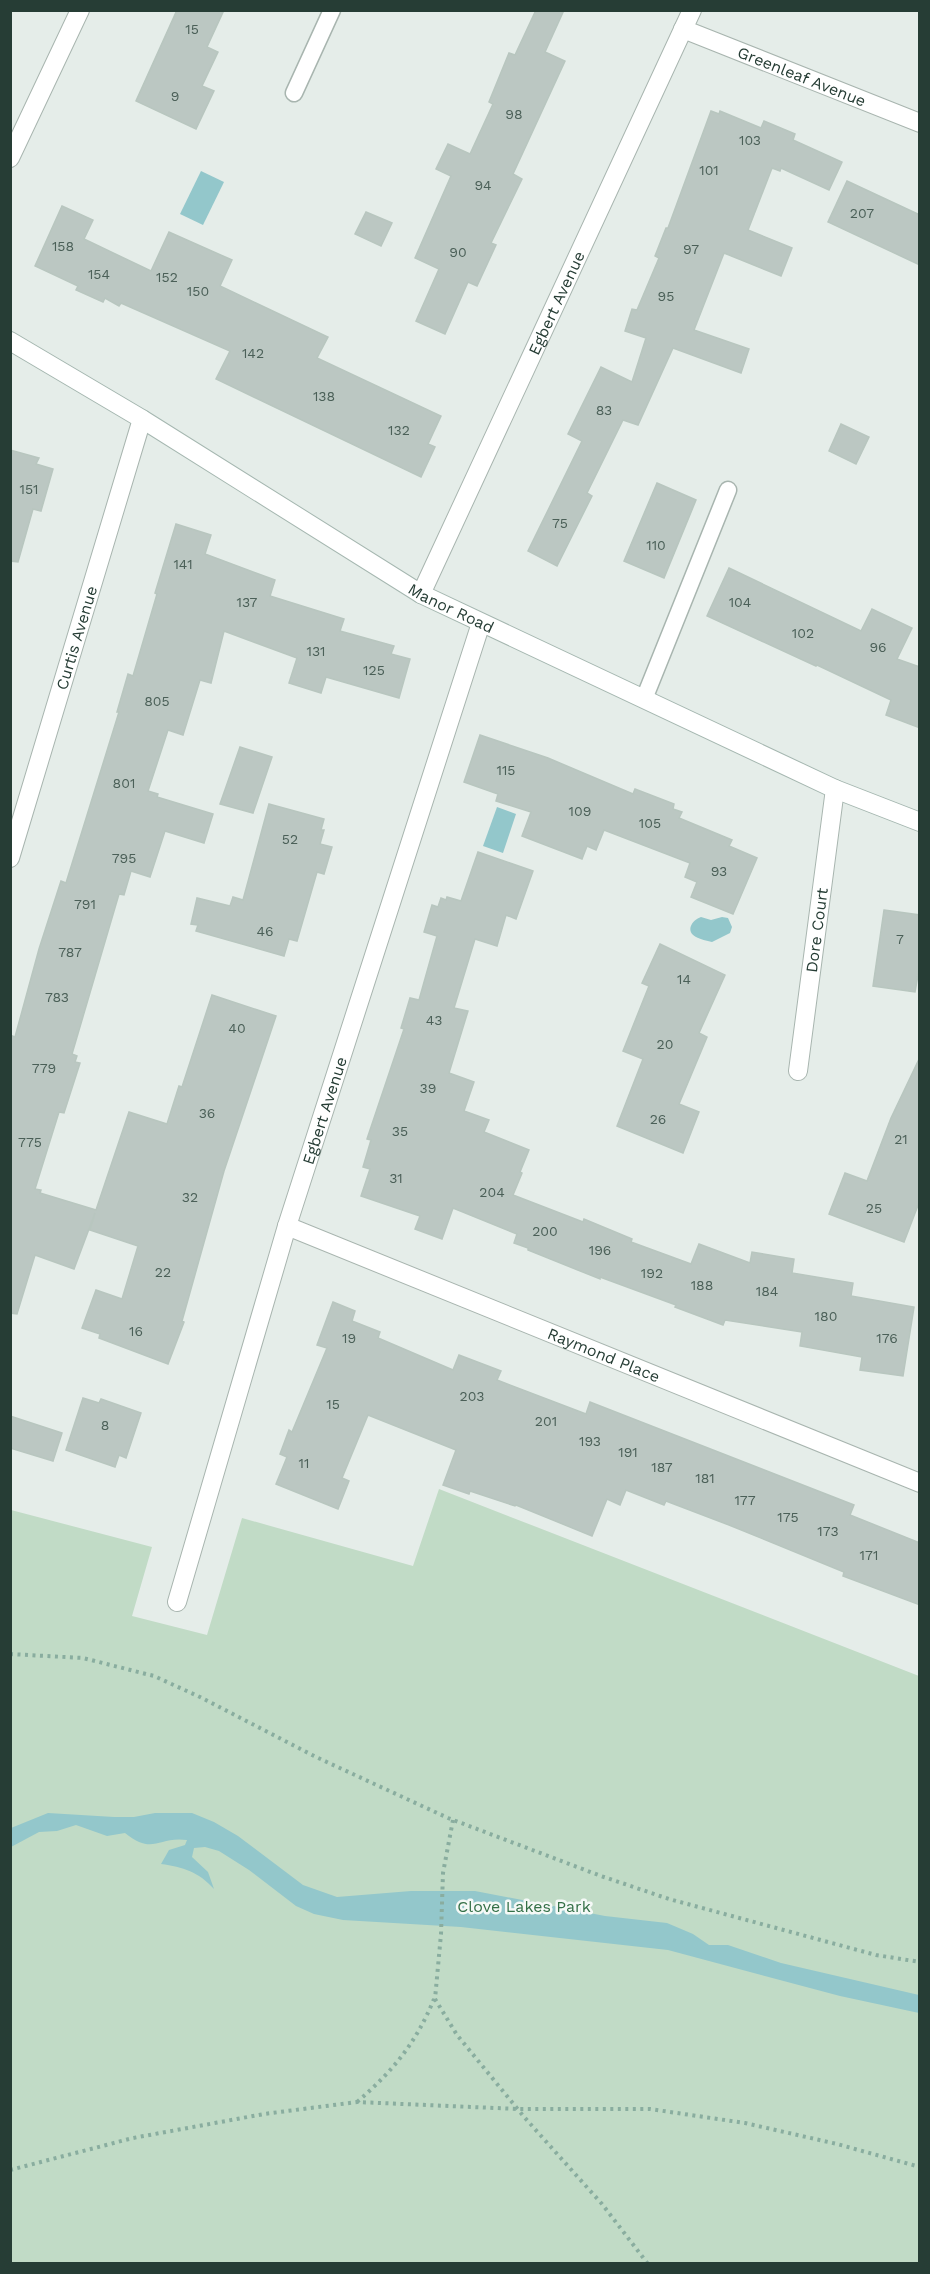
<svg xmlns="http://www.w3.org/2000/svg" width="930" height="2274" font-family="'Work Sans',sans-serif">
	<style>
		.green { fill: #c1dbc6 }
		.water { fill: #93c7cb }
		.building { fill: #bbc7c2; stroke: #b8c6bf; stroke-width: 1.5 }
		.lines { fill: none; stroke-linecap: round; stroke-linejoin: round }
		.lane-casing { stroke: #a8b5af; stroke-width: 19 }
		.street-casing { stroke: #a8b5af; stroke-width: 20 }
		.secondary-casing { stroke: #a5b7b0; stroke-width: 20 }
		.path { stroke: #89ad9f; stroke-width: 4; stroke-dasharray: 3 4.5; stroke-linecap: butt }
		.lane { stroke: #fff; stroke-width: 16 }
		.street { stroke: #fff; stroke-width: 18 }
		.secondary { stroke: #fff; stroke-width: 18 }
		.labels { text-anchor: middle; dominant-baseline: central; stroke-width: 5; stroke-linejoin: round; paint-order: stroke }
		.number-label { font-size: 14px; fill: #4b6058 }
		.street-label { font-size: 16px; fill: #263d35; stroke: #f5f9f7 }
		.park-label { font-size: 16px; fill: #347047; stroke: #f5f9f7 }
	</style>
	<rect width="100%" height="100%" fill="#e5ede9"/>
	<path class="green" d="M439,1489L919,1676V2263H11V1510L152,1547L132,1616L207,1635L242,1518L413,1566Z"/>
	<g class="water">
		<path d="M201,171L224,182L203,225L180,214Z"/>
		<path d="M497,807L516,814L503,853L483,846Z"/>
		<path d="M701,917L711,920L722,917L728,918L732,927L730,933L712,942C707,941 700,939 696,937C685,931 692,920 701,917Z"/>
		<path d="M48,1813L114,1817H134L155,1813H192L214,1822L238,1836L303,1885L337,1897L411,1891H475L605,1916L667,1923L693,1934L709,1945H728L781,1963L919,1995V2013L840,1996L668,1950L461,1927L343,1920L314,1914L296,1906L249,1870L219,1851L205,1847L194,1848L192,1857L208,1872L214,1889C199,1872 183,1867 161,1864L169,1850L185,1845L187,1840C157,1836 154,1856 125,1833L107,1836L76,1825L57,1831L39,1832L11,1847V1828Z"/>
	</g>
	<g class="building">
		<path d="M177,10H224L207,47L218,52L202,86L214,91L196,129L136,101Z"/>
		<path d="M536,10H564L545,52L565,61L513,174L522,179L491,243L496,245L477,286L468,282L445,334L416,321L439,269L415,258L451,176L436,169L448,144L470,154L493,104L489,102L509,53L515,55Z"/>
		<path d="M711,111L719,114L720,111L761,128L764,121L795,134L793,140L842,162L829,190L781,168L780,171L772,168L748,230L792,248L781,276L724,253L694,330L749,349L741,373L673,348L638,425L623,420L587,493L592,496L557,566L528,551L582,441L568,434L601,367L632,382L646,338L625,331L632,309L637,310L659,258L655,256L666,228H668Z"/>
		<path d="M847,181L920,215V265L828,222Z"/>
		<path d="M62,206L93,220L84,239L151,271L169,232L232,260L220,286L328,337L317,358L441,416L428,444L435,447L421,477L216,379L230,351L121,303L119,306L105,298L103,302L76,290L78,286L35,266Z"/>
		<path d="M366,212L392,223L381,246L355,234Z"/>
		<path d="M841,424L869,437L856,464L829,451Z"/>
		<path d="M10,450L39,458L36,464L53,469L41,511L33,509L18,562L10,561Z"/>
		<path d="M657,483L696,500L664,578L624,561Z"/>
		<path d="M176,524L211,535L205,554L275,580L270,596L344,619L340,631L394,646L391,654L410,659L399,698L326,677L321,693L289,683L297,658L224,631L211,683L200,680L183,735L168,730L148,791L158,794L157,797L213,814L204,843L165,831L150,877L131,871L124,895L119,894L72,1054L77,1056L75,1062L80,1063L64,1113L59,1112L35,1189L41,1190L40,1193L96,1210L129,1112L167,1124L179,1086L182,1087L212,995L276,1016L224,1171L182,1321L184,1322L168,1364L99,1338L100,1334L82,1328L96,1290L122,1299L138,1246L90,1230L95,1213L74,1269L35,1255L17,1314L10,1313V1035L15,1037L39,949L61,881L66,883L119,712H117L128,674L133,676L157,594L155,593Z"/>
		<path d="M729,568L861,631L872,609L912,628L897,659L920,667V728L886,715L891,700L817,665L816,666L707,616Z"/>
		<path d="M480,735L548,758L633,794L635,789L674,804L673,809L682,812L679,818L732,840L729,846L757,858L733,914L691,897L697,882L685,877L690,863L604,830L596,850L587,846L582,859L522,836L531,812L496,801L498,794L464,782Z"/>
		<path d="M240,747L272,757L253,813L220,804Z"/>
		<path d="M269,804L324,819L321,830H324L320,844L332,847L324,874L317,872L297,941L289,939L284,956L196,931L198,925L191,924L197,898L230,906L233,897L243,900Z"/>
		<path d="M478,852L533,871L516,919L506,915L497,946L475,939L454,1008L468,1011L449,1073L474,1082L464,1111L489,1120L484,1132L529,1150L520,1172L522,1173L513,1195L583,1222L584,1219L632,1239L631,1242L691,1264L699,1244L750,1263L752,1252L794,1259L792,1273L853,1283L851,1296L914,1307L903,1376L860,1370L862,1357L800,1346L802,1332L725,1320L723,1325L675,1307L676,1305L600,1277V1279L528,1250V1248L514,1243L517,1234L453,1208L442,1239L415,1229L420,1216L361,1196L370,1169L363,1167L371,1140L367,1139L404,1029L401,1028L410,998L419,1000L437,936L424,932L432,905L438,907L441,898L446,900L447,897L461,901Z"/>
		<path d="M884,910L920,915V964L915,992L873,986Z"/>
		<path d="M660,944L725,975L699,1033L707,1037L679,1104L699,1112L683,1153L617,1126L643,1059L623,1051L649,986L642,983Z"/>
		<path d="M920,1057V1200L904,1242L829,1214L845,1173L867,1181L891,1118Z"/>
		<path d="M333,1302L355,1311L352,1321L380,1332L378,1338L453,1370L459,1355L501,1371L497,1380L586,1414L590,1402L854,1505L850,1515L920,1543V1605L843,1576L844,1572L729,1525L666,1501L664,1505L626,1490L620,1505L607,1499L592,1536L516,1505L515,1506L470,1491L469,1494L443,1485L456,1450L368,1415L342,1478L349,1481L338,1509L276,1484L287,1457L280,1454L289,1430L292,1432L327,1348L317,1345Z"/>
		<path d="M83,1398L99,1403L101,1399L141,1413L126,1458L119,1455L115,1467L66,1450Z"/>
		<path d="M10,1416L62,1433L53,1461L10,1448Z"/>
	</g>
	<g class="lines">
		<defs>
			<g id="lane">
				<path d="M294,93L332,10"/>
				<path d="M644,699L728,490"/>
			</g>
			<g id="street">
				<path id="s1" d="M683,29L920,123"/>
				<path d="M10,158L80,10"/>
				<path id="s2" d="M421,594L692,10"/>
				<path id="s3" d="M10,858L142,419"/>
				<path id="s4" d="M798,1071L835,789"/>
				<path id="s5" d="M287,1226L920,1483"/>
				<path id="s6" d="M177,1602L287,1226L481,623"/>
			</g>
			<g id="secondary">
				<path id="s7" d="M10,341L142,419L421,594L835,789L920,822"/>
			</g>
		</defs>
		<use href="#lane" class="lane-casing"/>
		<use href="#street" class="street-casing"/>
		<use href="#secondary" class="secondary-casing"/>
		<g class="path">
			<path d="M10,1654L83,1658L154,1676L200,1697L316,1757L448,1818L601,1876L669,1899L876,1955L920,1962"/>
			<path d="M453,1820L443,1873L441,1934L435,1999L457,2035L525,2118L602,2204L648,2264"/>
			<path d="M357,2102C393,2071 416,2043 434,1999"/>
			<path d="M10,2170L133,2138L264,2114L357,2102L518,2109H650L745,2123L837,2144L920,2167"/>
		</g>
		<use href="#lane" class="lane"/>
		<use href="#street" class="street"/>
		<use href="#secondary" class="secondary"/>
	</g>
	<g class="labels">
		<g class="number-label">
			<text x="192" y="29">15</text>
			<text x="175" y="96">9</text>
			<text x="514" y="114">98</text>
			<text x="750" y="140">103</text>
			<text x="709" y="170">101</text>
			<text x="483" y="185">94</text>
			<text x="862" y="213">207</text>
			<text x="63" y="246">158</text>
			<text x="691" y="249">97</text>
			<text x="458" y="252">90</text>
			<text x="99" y="274">154</text>
			<text x="167" y="277">152</text>
			<text x="198" y="291">150</text>
			<text x="666" y="296">95</text>
			<text x="253" y="353">142</text>
			<text x="324" y="396">138</text>
			<text x="604" y="410">83</text>
			<text x="399" y="430">132</text>
			<text x="29" y="489">151</text>
			<text x="560" y="523">75</text>
			<text x="656" y="545">110</text>
			<text x="183" y="564">141</text>
			<text x="247" y="602">137</text>
			<text x="740" y="602">104</text>
			<text x="803" y="633">102</text>
			<text x="878" y="647">96</text>
			<text x="316" y="651">131</text>
			<text x="374" y="670">125</text>
			<text x="157" y="701">805</text>
			<text x="506" y="770">115</text>
			<text x="124" y="783">801</text>
			<text x="580" y="811">109</text>
			<text x="650" y="823">105</text>
			<text x="290" y="839">52</text>
			<text x="124" y="858">795</text>
			<text x="719" y="871">93</text>
			<text x="85" y="904">791</text>
			<text x="265" y="931">46</text>
			<text x="900" y="939">7</text>
			<text x="70" y="952">787</text>
			<text x="684" y="979">14</text>
			<text x="57" y="997">783</text>
			<text x="434" y="1020">43</text>
			<text x="237" y="1028">40</text>
			<text x="665" y="1044">20</text>
			<text x="44" y="1068">779</text>
			<text x="428" y="1088">39</text>
			<text x="207" y="1113">36</text>
			<text x="658" y="1119">26</text>
			<text x="400" y="1131">35</text>
			<text x="901" y="1139">21</text>
			<text x="30" y="1142">775</text>
			<text x="396" y="1178">31</text>
			<text x="492" y="1192">204</text>
			<text x="190" y="1197">32</text>
			<text x="874" y="1208">25</text>
			<text x="545" y="1231">200</text>
			<text x="600" y="1250">196</text>
			<text x="163" y="1272">22</text>
			<text x="652" y="1273">192</text>
			<text x="702" y="1285">188</text>
			<text x="767" y="1291">184</text>
			<text x="826" y="1316">180</text>
			<text x="136" y="1331">16</text>
			<text x="349" y="1338">19</text>
			<text x="887" y="1338">176</text>
			<text x="472" y="1396">203</text>
			<text x="333" y="1404">15</text>
			<text x="546" y="1421">201</text>
			<text x="105" y="1425">8</text>
			<text x="590" y="1441">193</text>
			<text x="628" y="1452">191</text>
			<text x="304" y="1463">11</text>
			<text x="662" y="1467">187</text>
			<text x="705" y="1478">181</text>
			<text x="745" y="1500">177</text>
			<text x="788" y="1517">175</text>
			<text x="828" y="1531">173</text>
			<text x="869" y="1555">171</text>
		</g>
		<g class="street-label">
			<text stroke="none"><textPath href="#s1" startOffset="128">Greenleaf Avenue</textPath></text>
			<text stroke="none"><textPath href="#s2" startOffset="321">Egbert Avenue</textPath></text>
			<text stroke="none"><textPath href="#s7" startOffset="516">Manor Road</textPath></text>
			<text stroke="none"><textPath href="#s3" startOffset="230">Curtis Avenue</textPath></text>
			<text stroke="none"><textPath href="#s4" startOffset="142">Dore Court</textPath></text>
			<text stroke="none"><textPath href="#s6" startOffset="513">Egbert Avenue</textPath></text>
			<text stroke="none"><textPath href="#s5" startOffset="342">Raymond Place</textPath></text>
		</g>
		<g class="park-label">
			<text x="524" y="1906">Clove Lakes Park</text>
		</g>
	</g>
	<rect width="930" height="2274" fill="none" stroke="#263d35" stroke-width="24"/>
</svg>
